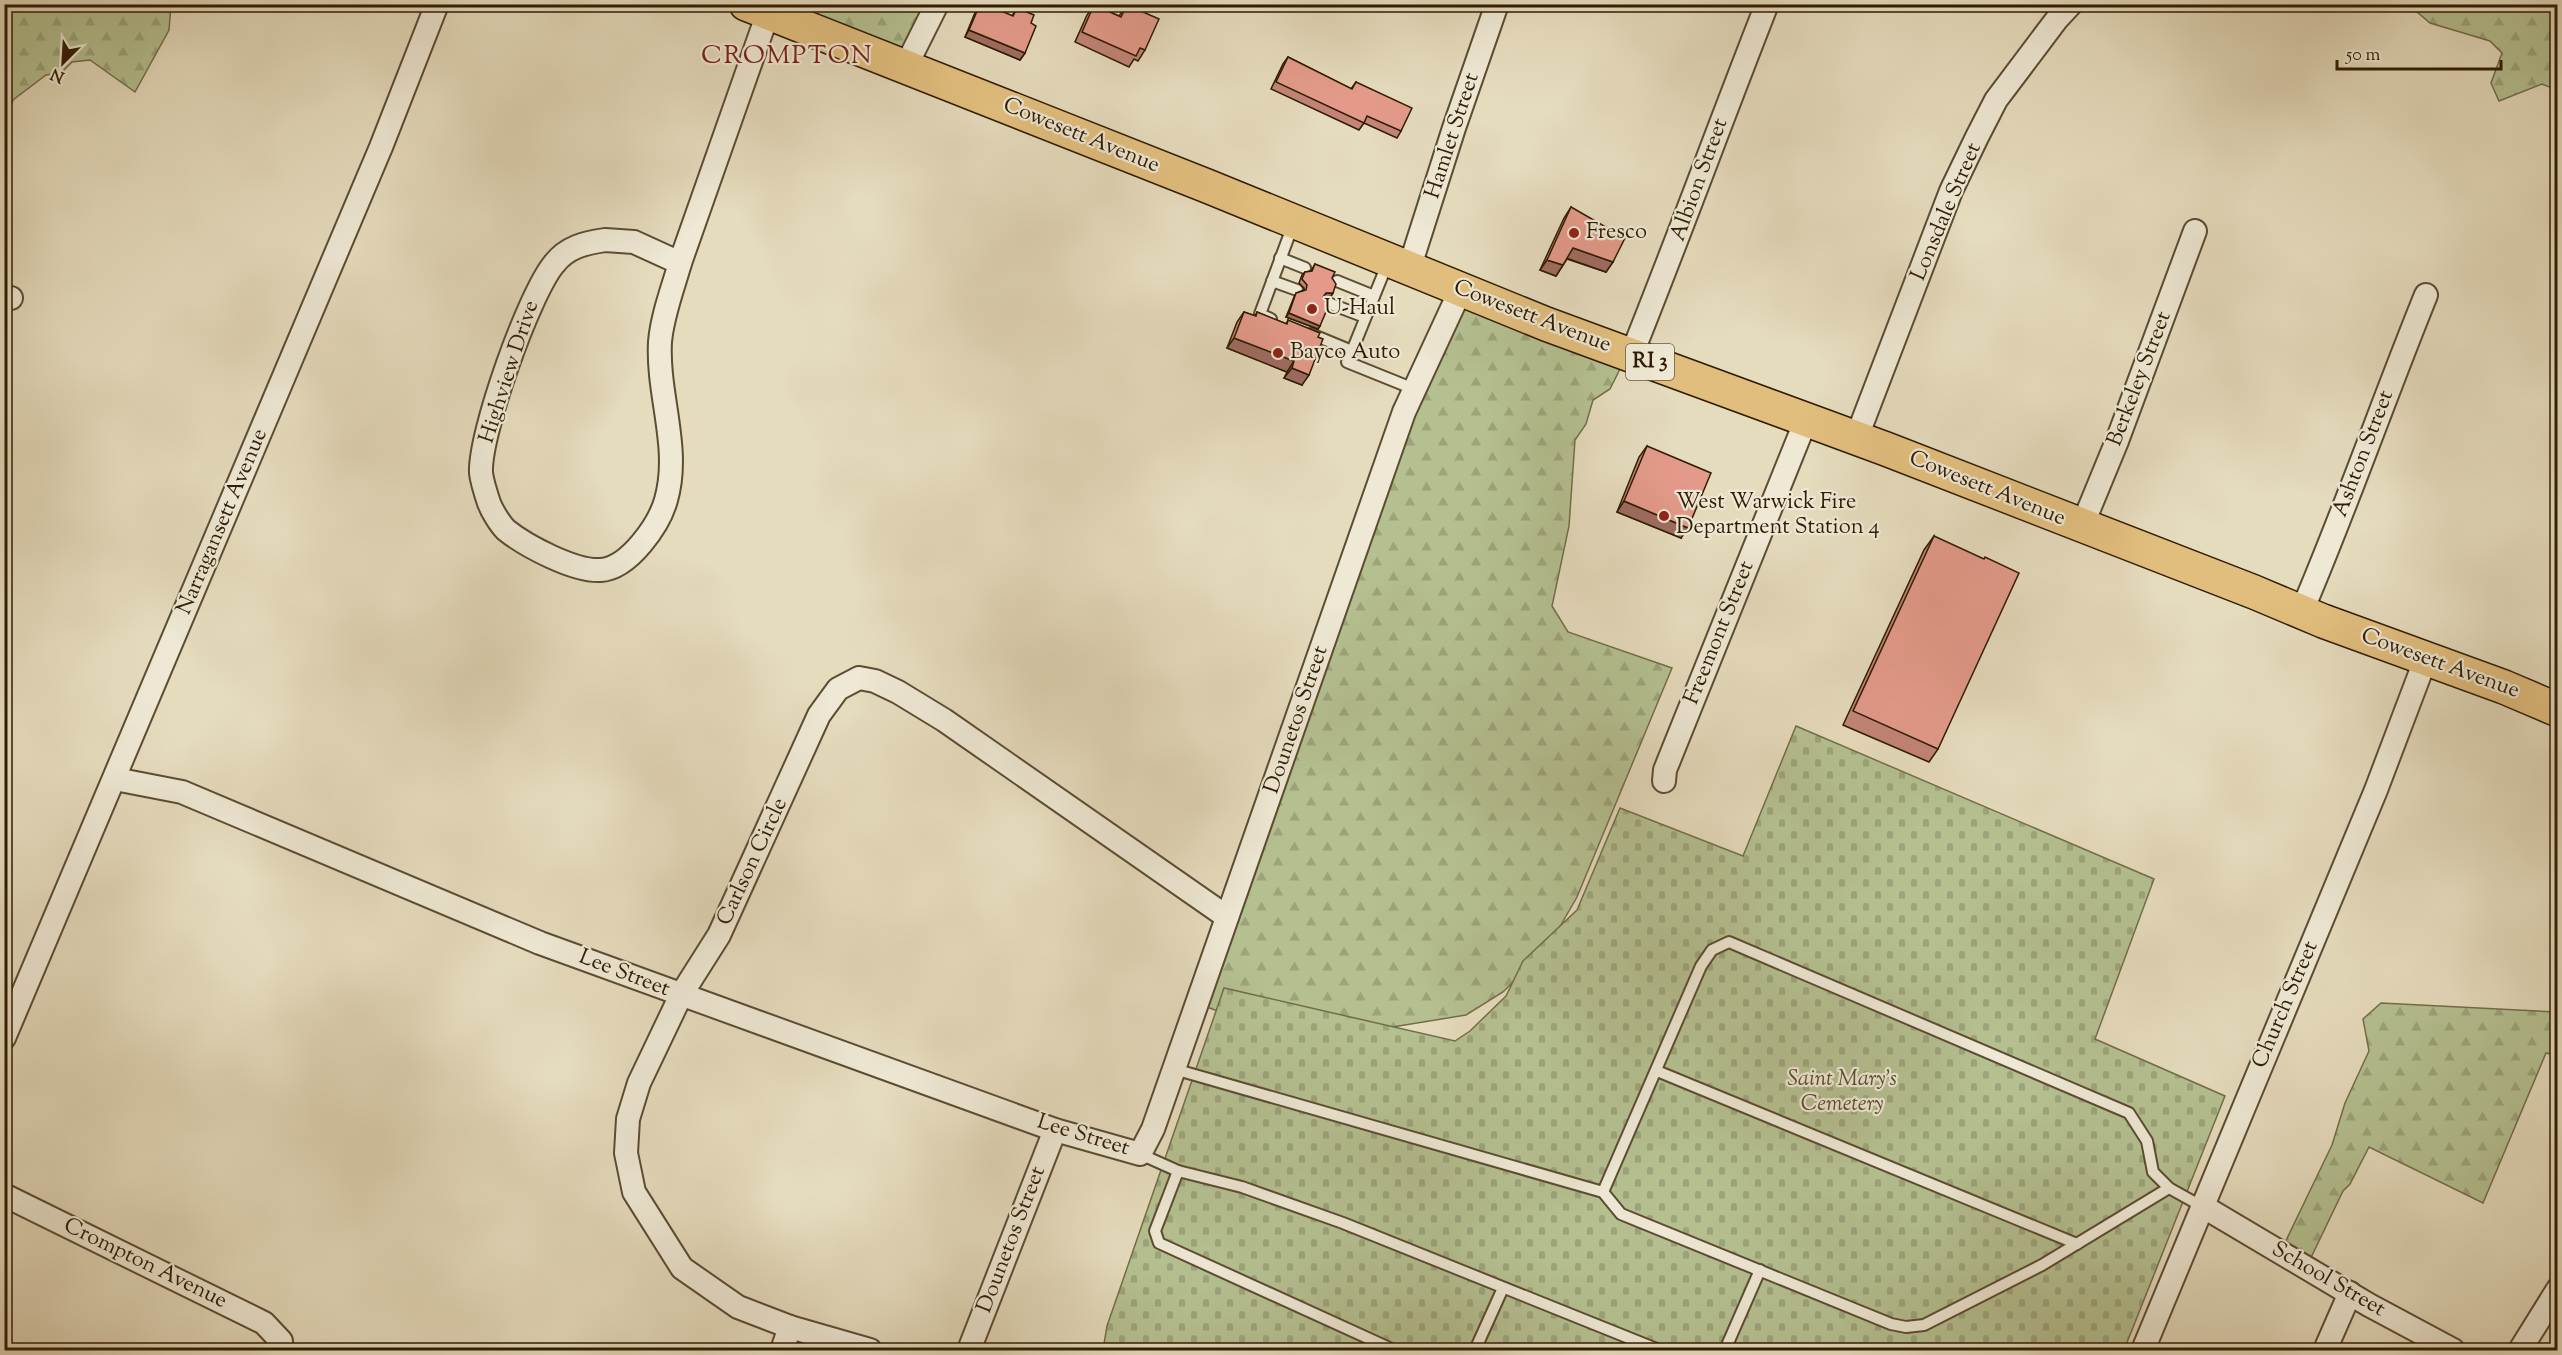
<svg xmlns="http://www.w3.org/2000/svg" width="2562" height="1355" font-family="'Sorts Mill Goudy',serif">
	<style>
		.forest { fill: url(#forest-firs); stroke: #726e4a; stroke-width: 1.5 }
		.cemetery { fill: url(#cemetery-stones); stroke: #726e4a; stroke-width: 1.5 }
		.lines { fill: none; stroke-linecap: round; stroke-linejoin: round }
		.service-casing { stroke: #5c4c32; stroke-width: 14 }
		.minor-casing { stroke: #5c4c32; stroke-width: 26 }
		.primary-casing { stroke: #2f1c04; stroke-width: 36 }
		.service { stroke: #eee8d4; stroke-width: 10 }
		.minor { stroke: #eee8d4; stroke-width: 22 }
		.primary { stroke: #e2be7e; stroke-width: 33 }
		.wall { fill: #c38477; stroke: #2f1c04; stroke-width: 1.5 }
		.shaded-wall { fill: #9f6c61; stroke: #2f1c04; stroke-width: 1.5 }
		.building { fill: #e39a8a; stroke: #2f1c04; stroke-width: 1.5 }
		.poi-dot { fill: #8f2418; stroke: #eee8d4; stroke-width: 2 }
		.labels { text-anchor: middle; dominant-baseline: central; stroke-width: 4.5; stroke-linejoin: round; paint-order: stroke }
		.shield { fill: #eee8d4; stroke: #685942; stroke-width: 1.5 }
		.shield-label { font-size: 21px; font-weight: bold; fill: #2f1c04 }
		.street-label { font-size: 22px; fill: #2f1c04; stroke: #eee8d4 }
		.poi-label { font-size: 22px; fill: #2f1c04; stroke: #eee8d4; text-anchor: start }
		.park-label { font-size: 22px; font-style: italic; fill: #574d2e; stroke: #eee8d4 }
		.quarter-label { font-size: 26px; letter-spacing: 1.5px; fill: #7a1f14; stroke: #eee8d4 }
	</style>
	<defs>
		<pattern id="forest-firs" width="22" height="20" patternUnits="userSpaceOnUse" patternTransform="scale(1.5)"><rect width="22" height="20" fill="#b5c091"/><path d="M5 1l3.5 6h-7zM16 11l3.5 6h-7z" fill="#9ca47b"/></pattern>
		<pattern id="cemetery-stones" width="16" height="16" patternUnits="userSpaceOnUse" patternTransform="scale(1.5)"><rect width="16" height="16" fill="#b5c091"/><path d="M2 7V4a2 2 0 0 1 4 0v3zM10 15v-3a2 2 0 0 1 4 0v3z" fill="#9ca47b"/></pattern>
	</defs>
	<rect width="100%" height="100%" fill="#e5dbbd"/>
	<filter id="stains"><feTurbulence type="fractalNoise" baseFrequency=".00333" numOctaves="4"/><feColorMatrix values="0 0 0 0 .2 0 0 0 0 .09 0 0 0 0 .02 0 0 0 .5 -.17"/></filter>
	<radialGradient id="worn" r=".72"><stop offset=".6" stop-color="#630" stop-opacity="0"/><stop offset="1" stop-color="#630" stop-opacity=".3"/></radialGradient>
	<g class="forest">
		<path d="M5,4H171V5L169,30L135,92L90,60L72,62L61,73L46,75L13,100L5,123Z"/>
		<path d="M808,5H939L908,64L801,25Z"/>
		<path d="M2409,5H2557V90L2542,84L2499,101L2491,83L2502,53L2490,41L2430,23Z"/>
		<path d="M1464,287L1630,349L1610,389L1593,400L1586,424L1575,440L1569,526L1552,606L1568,632L1672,668L1577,897L1547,949L1503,992L1466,1015L1362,1032L1280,1033L1198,1004L1402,421Z"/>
		<path d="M2381,1003L2557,1012V1056L2546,1053L2483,1203L2369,1147L2350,1184L2343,1191L2306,1268L2280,1253L2332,1145L2345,1103L2369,1051L2363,1019Z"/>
	</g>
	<path class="cemetery" d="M1796,726L2154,879L2095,1039L2225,1096L2124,1350H1103L1107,1326L1224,988L1455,1041L1470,1031L1506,996L1523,961L1577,910L1620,808L1743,856Z"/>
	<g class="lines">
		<defs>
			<g id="service">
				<path d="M1280,258L1305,268"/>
				<path d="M1272,281L1297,290"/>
				<path d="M1337,281L1374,296"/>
				<path d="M1328,303L1365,317"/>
				<path d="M1271,319L1260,314L1293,225"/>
				<path d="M1311,334L1352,351L1388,262"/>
				<path d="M1352,351L1347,362L1414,389"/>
				<path d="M1174,1069L1603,1192L1621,1214L1891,1324L1906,1327L1924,1325L2042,1265L2169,1188"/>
				<path d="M1657,1071L2077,1244"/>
				<path d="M1140,1154L1178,1171"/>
				<path d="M1603,1192L1701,966L1712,950L1729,942L2129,1113L2147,1141L2153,1172L2169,1188L2203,1207"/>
				<path d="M1394,1350L1159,1243L1155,1231L1178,1171L1242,1187L1343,1223L1659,1350"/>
				<path d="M1475,1350L1503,1288"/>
				<path d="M1725,1350L1760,1270"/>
			</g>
			<g id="minor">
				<path d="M906,66L937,4"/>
				<path d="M605,240L634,242L680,263C673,288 662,316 660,342C657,395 681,448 666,500C659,525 629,568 601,570C575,572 526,546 506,530C500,524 492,511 489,503C486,494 482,482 481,473C479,434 529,294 554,264C567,247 585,243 605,240Z"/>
				<path d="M680,263L768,13"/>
				<path d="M1409,269L1454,128L1497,4"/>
				<path d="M4,299L11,298"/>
				<path d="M1631,356C1678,239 1721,121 1767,4"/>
				<path d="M1856,439L1951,191L1977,137L1996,100L2057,19L2071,4"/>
				<path d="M2082,526L2117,441L2195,231"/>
				<path d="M2301,613C2346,508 2383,401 2426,295"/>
				<path d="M115,779L182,792L540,943L1055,1130L1140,1154L1153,1129L1404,412L1461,289"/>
				<path d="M1664,781L1665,770L1806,420"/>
				<path d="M4,1038L381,147L437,4"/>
				<path d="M4,1195L264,1323L281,1341V1350"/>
				<path d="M2204,1207L2369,1305L2453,1350"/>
				<path d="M782,1350L790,1327"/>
				<path d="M870,1350L790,1327L738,1307L682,1268L634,1192L626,1153L628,1119L639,1083L681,995L719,935L819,715L838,689L859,678L875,681L898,692L944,720L1227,917"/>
				<path d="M969,1350L1055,1130"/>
				<path d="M2143,1350L2376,790L2426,658"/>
				<path d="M2325,1350L2350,1293"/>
				<path d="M2520,1350L2558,1289"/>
			</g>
			<path id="primary" d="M746,4L1207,186L1546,324L1886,449L2254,592L2323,621L2504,687L2558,710"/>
		</defs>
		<use href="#service" class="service-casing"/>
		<use href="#minor" class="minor-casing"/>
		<use href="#primary" class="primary-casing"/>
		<use href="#service" class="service"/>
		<use href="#minor" class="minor"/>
		<use href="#primary" class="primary"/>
	</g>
	<g class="wall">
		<path d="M980,4L1012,16L1017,8L1031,23L1025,53L1020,60L965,37L976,10Z"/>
		<path d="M1094,5L1119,16L1127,5L1145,50L1138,61L1134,59L1129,67L1075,42L1087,15Z"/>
		<path d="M1288,57L1351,89L1356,82L1401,131L1397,138L1364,123L1359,130L1271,89L1283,64Z"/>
		<path d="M1571,207L1613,262L1606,272L1567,259L1556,276L1540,270L1564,218Z"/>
		<path d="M1315,264L1332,278L1333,293L1331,296L1324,297L1320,326L1318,329L1286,317L1294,297L1296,293L1304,290V288L1299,283L1302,275L1305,272L1311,271Z"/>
		<path d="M1244,312L1255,316L1257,312L1286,324L1288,320L1302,385L1284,378L1287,372L1227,348L1237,322Z"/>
		<path d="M1647,446L1681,538L1617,512L1639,457Z"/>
		<path d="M1934,536L1938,749L1929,762L1843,725L1924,550Z"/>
	</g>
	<g class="shaded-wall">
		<path d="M969,30L1025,53L1020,60L965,37Z"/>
		<path d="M1573,248L1613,262L1606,272L1566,258Z"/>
		<path d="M1547,260L1563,265L1556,276L1540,270Z"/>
		<path d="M1326,293H1333L1331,296L1324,297Z"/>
		<path d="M1289,313L1320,326L1318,329L1286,317Z"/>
		<path d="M1234,338L1294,361L1287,372L1227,348Z"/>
		<path d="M1292,368L1309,375L1302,385L1284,378Z"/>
		<path d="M1624,501L1688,528L1681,538L1617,512Z"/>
	</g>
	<g class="building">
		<path d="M980,4H985L1013,16L1017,8L1034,15L1031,23L1036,26L1025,53L969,30Z"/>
		<path d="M1094,5L1121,17L1127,5L1159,19L1145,50L1140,48L1136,56L1082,32Z"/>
		<path d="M1288,57L1352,89L1356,82L1412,108L1401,131L1367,116L1364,123L1276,82Z"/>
		<path d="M1571,207L1625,238L1613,262L1573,248L1563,265L1547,260Z"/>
		<path d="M1315,264L1335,272L1332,278L1336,284L1333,293H1326L1323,297L1328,307L1320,326L1289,313L1296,293L1306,290L1307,285L1302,279L1305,272L1312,271Z"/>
		<path d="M1244,312L1256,316L1257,312L1287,324L1288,320L1320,333L1318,337L1323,339L1309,375L1292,368L1294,361L1234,338Z"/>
		<path d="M1647,446L1711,473L1688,528L1624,501Z"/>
		<path d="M1934,536L1984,559L1985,557L2019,573L1938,749L1853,711Z"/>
	</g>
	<g class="poi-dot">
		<circle cx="1574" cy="233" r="6"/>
		<circle cx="1312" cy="309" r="6"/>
		<circle cx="1278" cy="353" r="6"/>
		<circle cx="1664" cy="516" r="6"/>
	</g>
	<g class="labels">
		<rect class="shield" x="1626" y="344" width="48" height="36" rx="4.5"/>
		<g class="shield-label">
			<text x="1650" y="362">RI 3</text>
		</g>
		<g class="street-label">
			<text transform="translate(1081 136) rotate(22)">Cowesett Avenue</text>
			<text transform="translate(1453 136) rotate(-72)">Hamlet Street</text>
			<text transform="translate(1700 180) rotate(-70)">Albion Street</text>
			<text transform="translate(1947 212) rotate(-67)">Lonsdale Street</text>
			<text transform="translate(1532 317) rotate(21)">Cowesett Avenue</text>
			<text transform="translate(510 372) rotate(-72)">Highview Drive</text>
			<text transform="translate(2140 379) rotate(-69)">Berkeley Street</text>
			<text transform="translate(2364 454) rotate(-69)">Ashton Street</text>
			<text transform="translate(1987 489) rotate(22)">Cowesett Avenue</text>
			<text transform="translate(223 522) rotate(-67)">Narragansett Avenue</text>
			<text transform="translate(1720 633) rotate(-68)">Freemont Street</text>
			<text transform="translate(2440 664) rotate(20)">Cowesett Avenue</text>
			<text transform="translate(1297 720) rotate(-71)">Dounetos Street</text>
			<text transform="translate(753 862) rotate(-65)">Carlson Circle</text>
			<text transform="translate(624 974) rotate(21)">Lee Street</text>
			<text transform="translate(2286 1005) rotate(-67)">Church Street</text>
			<text transform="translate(1083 1136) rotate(17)">Lee Street</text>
			<text transform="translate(1012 1240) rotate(-69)">Dounetos Street</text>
			<text transform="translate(145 1264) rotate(26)">Crompton Avenue</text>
			<text transform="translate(2328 1280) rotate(30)">School Street</text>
		</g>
		<g class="poi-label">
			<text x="1586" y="233">Fresco</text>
			<text x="1324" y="309">U-Haul</text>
			<text x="1290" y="353">Bayco Auto</text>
			<text x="1676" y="503">West Warwick Fire<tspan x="1676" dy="25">Department Station 4</tspan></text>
		</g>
		<g class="park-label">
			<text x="1842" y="1080">Saint Mary's<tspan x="1842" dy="25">Cemetery</tspan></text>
		</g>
		<g class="quarter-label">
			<text x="787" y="56">CROMPTON</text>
		</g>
	</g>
	<rect width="2562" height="1355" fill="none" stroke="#e5dbbd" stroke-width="24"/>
	<rect x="6" y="6" width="2550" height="1343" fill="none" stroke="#2f1c04" stroke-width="3"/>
	<rect x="12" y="12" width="2538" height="1331" fill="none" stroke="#2f1c04" stroke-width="1.5"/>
	<g transform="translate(63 63) rotate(204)" stroke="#eee8d4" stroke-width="4.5" paint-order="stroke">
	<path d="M0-4.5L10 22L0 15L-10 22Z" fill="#2f1c04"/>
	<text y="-9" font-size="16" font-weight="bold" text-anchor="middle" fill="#2f1c04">N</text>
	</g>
	<path d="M2337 60v9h164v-9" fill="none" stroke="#2f1c04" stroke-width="3"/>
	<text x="2346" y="60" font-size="18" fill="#2f1c04" stroke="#eee8d4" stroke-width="4.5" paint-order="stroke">50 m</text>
	<rect width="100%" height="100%" filter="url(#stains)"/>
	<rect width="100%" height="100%" fill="url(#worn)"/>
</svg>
